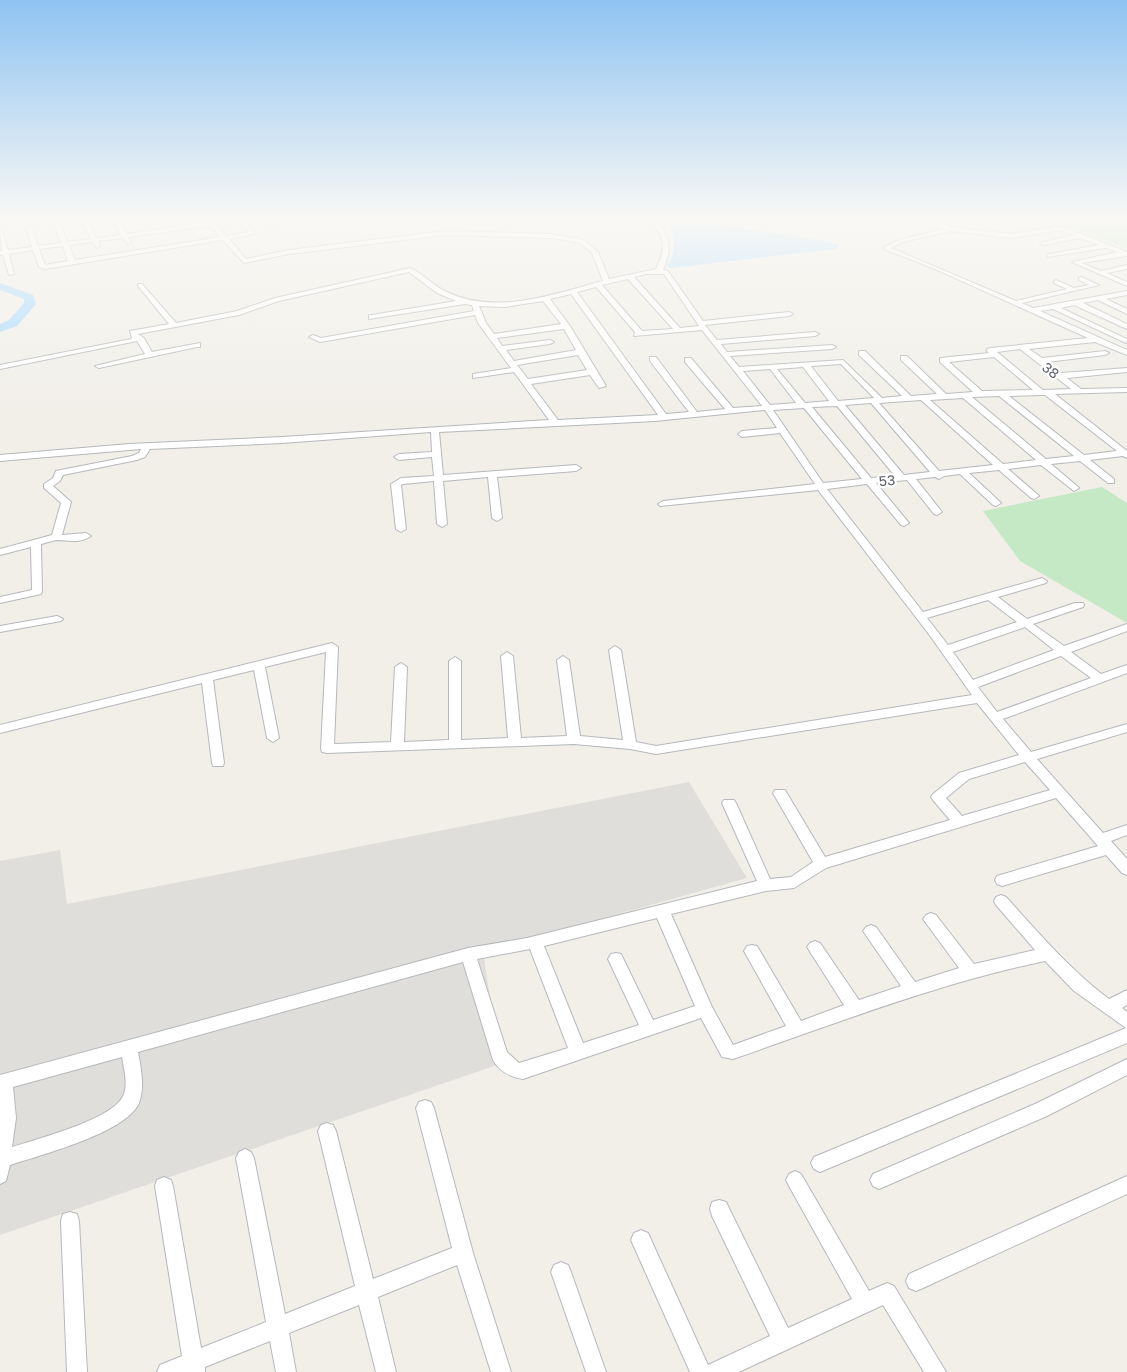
<svg xmlns="http://www.w3.org/2000/svg" width="1127" height="1372" font-family="'Golos Text',sans-serif">
	<style>
		.industrial { fill: #e0deda }
		.green { fill: #c5e8c5 }
		.water { fill: #aadaff }
		.lines { fill: none; stroke-linecap: round; stroke-linejoin: round }
		.river { fill: #aadaff; fill-rule: evenodd }
		.street-casing { stroke: #b5b8bc; stroke-width: 2 }
		.street { fill: #fff; fill-rule: evenodd }
		.labels { text-anchor: middle; dominant-baseline: central; stroke-width: 4.5; stroke-linejoin: round; paint-order: stroke }
		.far-street-label { font-size: 14px; fill: #5f6368; stroke: #fff }
	</style>
	<rect width="100%" height="100%" fill="#f1efe8"/>
	<path class="industrial" d="M689,782L747,878L483,952L500,1064L0,1235V861L60,850L67,904Z"/>
	<g class="green">
		<path d="M1053,220H1127V249Z"/>
		<path d="M1102,487L1127,503V623L1020,561L983,511Z"/>
	</g>
	<path class="water" d="M666,220L736,227L823,241L839,245L836,249L671,268L667,267C676,252 677,235 665,221Z"/>
	<g class="lines">
		<path class="river" d="M0,283L33,295L36,304L17,326L0,332V324L9,320L24,303V299L0,290Z"/>
		<defs>
			<g id="street">
				<path d="M82,220H88L96,238L121,235L113,220H119L127,234L212,221L245,220L255,234L229,239L246,259L289,250L445,231L552,234L584,240L598,252L609,279L656,269C667,246 665,239 649,220H655C671,236 672,249 663,270L668,271L703,321L789,312L793,314L789,316L705,325L717,340L815,332L819,334L815,336L721,344L727,352L832,345L836,347L832,349L730,356L739,367L843,360L882,398L902,396L859,355V351H865L911,396L937,394L901,360V356H907L946,394L973,392L940,362V358L989,353L986,350L990,348L1088,338L935,269L884,249V247L899,240L944,229L919,220H927L952,227L1011,234L1061,226L1127,252V256L1082,263L1101,271L1127,265V269L1107,273L1127,282V286L1072,262L1117,252L1106,248L1047,257V255L1049,254L1099,245L1080,238L1043,245L1040,243L1074,235L1060,230L1011,238L951,231L903,242L891,248L1016,301L1067,289L1054,283V281L1056,280L1074,288L1089,285L1079,280V278L1081,277L1099,285L1022,303L1033,308L1127,291V295L1106,299L1127,309V314L1098,300L1083,303L1127,324V329L1074,305L1061,308L1127,339L1126,343L1053,309L1040,311L1127,350V355L1095,342L1029,349L1042,358L1105,351L1109,353L1105,355L1047,362L1061,373L1127,368V372L1067,378L1081,389L1127,388V392L1055,394L1127,451V458L1123,456L1090,460L1114,479V483H1108L1080,461L1051,464L1077,486L1079,488L1074,491L1041,465L1008,469L1037,494L1039,496L1034,499L1031,498L999,470L969,473L999,501L1001,503L996,506L993,505L960,474L944,476L939,479L935,477L916,479L942,512L937,515L934,514L907,480L876,483L909,523L904,526L901,525L867,484L827,489L923,612L1042,578L1047,581L1046,583L998,597L1027,619L1075,603H1083L1084,605L1083,607L1033,624L1064,646L1127,624V631L1071,652L1101,674L1127,665V673L1003,719L1031,752L1127,724V732L1037,759L1103,833L1127,825V835L1111,841L1127,859V875L1122,873L1106,855L1002,886L997,884L995,880L997,876L1098,846L1056,798L826,868L794,888L766,891L671,914L712,1007L733,1045L786,1026L744,951L747,946L752,945L757,946L801,1021L844,1005L807,947L810,943L815,941L820,943L859,1000L901,986L863,931L866,927L871,925L876,927L915,982L959,968L923,919L926,915L931,913L936,915L974,964L1035,950L996,905L994,901L996,897L1001,895L1006,897C1039,933 1070,970 1109,999L1127,990V1005L1122,1008L1127,1012V1043L820,1172L814,1169L811,1163L814,1157L1126,1028L1074,991L1045,961C936,984 837,1023 733,1059L722,1057L701,1018L523,1079C510,1077 500,1072 493,1060L463,962L138,1052C141,1069 145,1087 139,1103C126,1133 40,1155 10,1165L6,1181L0,1184V1075L468,948L527,938L757,881L722,803L724,800H734L736,803L770,879L791,877L813,862L773,793L775,790H785L825,857L950,820L933,800L931,797L933,794L959,773L1019,755L977,703L656,754L630,749L574,744L327,753L322,752L321,749L326,652L265,667L279,738L273,742L267,738L254,670L213,680L224,763L223,766H213L212,763L202,683L0,733V725L332,643L338,647L334,744L391,742L395,667L401,663L407,667L404,742L449,740V661L455,657L461,661V740L508,738L501,656L507,652L513,656L521,738L567,736L557,660L563,656L569,660L580,736L623,740L609,650L615,646L621,650L636,742L656,746L972,695L928,633L818,490L660,506L658,504L663,501L815,484L780,433L742,437L738,434L742,431L777,428L765,410L655,421L439,432L443,475L576,465L581,468L576,471L497,477L502,518L497,521L492,518L488,477L443,481L447,524L442,527L437,524L434,481L403,484L401,485L406,529L401,532L396,529L391,484L401,478L434,476L432,457L399,460L394,457L399,454L432,452L431,432L282,443L150,449L145,457L137,460L63,475L60,481L53,486L71,502L62,535L86,533L91,536C80,544 68,540 56,540C51,541 46,543 41,544L42,592L41,594L0,603V597L32,590L31,547L0,555V549L52,535L61,503L44,488V484L53,478L56,471L132,456L139,453L141,449L0,461V455L129,444L282,437L549,420L514,372L473,378V374L511,368L478,323L475,315L320,342L309,337L313,335L321,338L474,311L472,305L465,304L369,319V315H372L456,301L437,293L409,272L279,301L239,315L138,334L144,338L152,352L200,343V347H197L99,368L95,366L145,354L137,341L0,369V365L131,339L132,338L130,331L169,324L138,286V284H142L176,323L237,311L275,298L410,268C424,274 434,287 449,293C498,315 554,294 603,281L592,253L580,243L552,238L445,235L289,254L244,263L223,240L45,269L39,267L33,250L9,254L14,274L9,275L3,255H0V251H2L0,230L3,232L8,250L32,247L26,228L29,226L32,228L38,246L61,243L54,224L57,222L60,224L67,242L91,239ZM240,222L249,232L226,236L217,225ZM211,226L220,237L75,260L69,245L92,242L97,248L100,246L98,241L123,238L128,244L131,242L128,237ZM63,246L68,261L45,265L39,249ZM646,274H664L699,326L680,328L634,277ZM628,279L673,329L642,331L602,285ZM596,287L635,332L634,336L702,330L762,406L733,408L691,358H685V362L725,409L697,412L656,357H650V361L689,412L666,414L577,292ZM571,294L658,415L558,420L531,384L590,375L599,388L606,386L570,326L550,299ZM543,301L561,324L494,334L486,323L479,306L505,307ZM564,329L576,350L514,361L506,350L550,344L554,342L550,340L502,346L497,338ZM1020,349L1071,389L1043,390L997,352ZM578,355L587,370L528,379L517,365ZM994,357L1033,390L982,391L949,362ZM841,364L874,398L838,401L811,366ZM803,367L829,401L805,403L777,369ZM770,369L796,403L770,405L743,371ZM1042,395H1045L1117,451L1084,455L1009,396ZM999,396L1074,456L1046,459L972,397ZM963,398L1036,460L1003,464L930,400ZM921,400L993,465L939,471L879,403ZM871,403L930,472L904,475L845,405ZM837,406L895,476L871,478L812,407ZM804,408L862,479L823,483L773,410ZM988,600L1017,622L948,645L927,618ZM1025,627L1054,650L973,680L953,652ZM1061,656L1091,678L997,712L978,687ZM1025,762L1050,790L962,816L946,798L969,779ZM657,918L695,1006L653,1020L621,954L616,953L611,954L608,959L639,1025L583,1043L544,946ZM530,949L568,1048L519,1063L507,1052L477,959ZM122,1057C124,1069 129,1087 122,1098C109,1120 38,1139 12,1147L16,1118L13,1087Z"/>
				<path d="M266,220H272L277,226L272,227Z"/>
				<path d="M57,616L63,619L61,621L0,632V626Z"/>
				<path d="M1127,1059V1075L1047,1116L879,1189L873,1186L870,1180L873,1174L1035,1104Z"/>
				<path d="M425,1100L431,1102L434,1108L473,1253L511,1372H491L457,1265L378,1297L396,1372H376L359,1305L289,1333L296,1372H276L270,1341L205,1367V1372H157L160,1365L182,1356L155,1186L157,1180L164,1177L171,1180L173,1186L201,1348L266,1322L236,1158L239,1152L245,1149L251,1152L254,1158L285,1314L355,1286L318,1131L321,1125L327,1123L333,1125L336,1131L373,1279L452,1248L416,1108L419,1102Z"/>
				<path d="M795,1171L801,1174L869,1291L887,1283L894,1286L946,1372H924L883,1305L739,1372H690L631,1240L634,1233L641,1230L648,1233L708,1365L770,1336L712,1216L710,1209L712,1202L719,1200L726,1202L788,1328L852,1299L789,1186L786,1180L789,1174Z"/>
				<path d="M1127,1176V1194L923,1288L916,1291L909,1288L906,1281L909,1274Z"/>
				<path d="M70,1212L77,1214L79,1221L87,1372H67L61,1221L63,1214Z"/>
				<path d="M561,1262L568,1265L571,1272L606,1372H586L551,1272L554,1265Z"/>
			</g>
		</defs>
		<use href="#street" class="street-casing"/>
		<use href="#street" class="street"/>
	</g>
	<linearGradient id="sky" x2="0" y2="1"><stop stop-color="#8fc3f1"/><stop offset="0.53" stop-color="#f9f8f5"/><stop offset="1" stop-color="#f9f8f5" stop-opacity="0"/></linearGradient>
	<rect width="1127" height="412" fill="url(#sky)"/>
	<g class="labels">
		<g class="far-street-label">
			<text transform="translate(1051 370) rotate(38)">38</text>
			<text transform="translate(887 480) rotate(-5)">53</text>
		</g>
	</g>
</svg>
